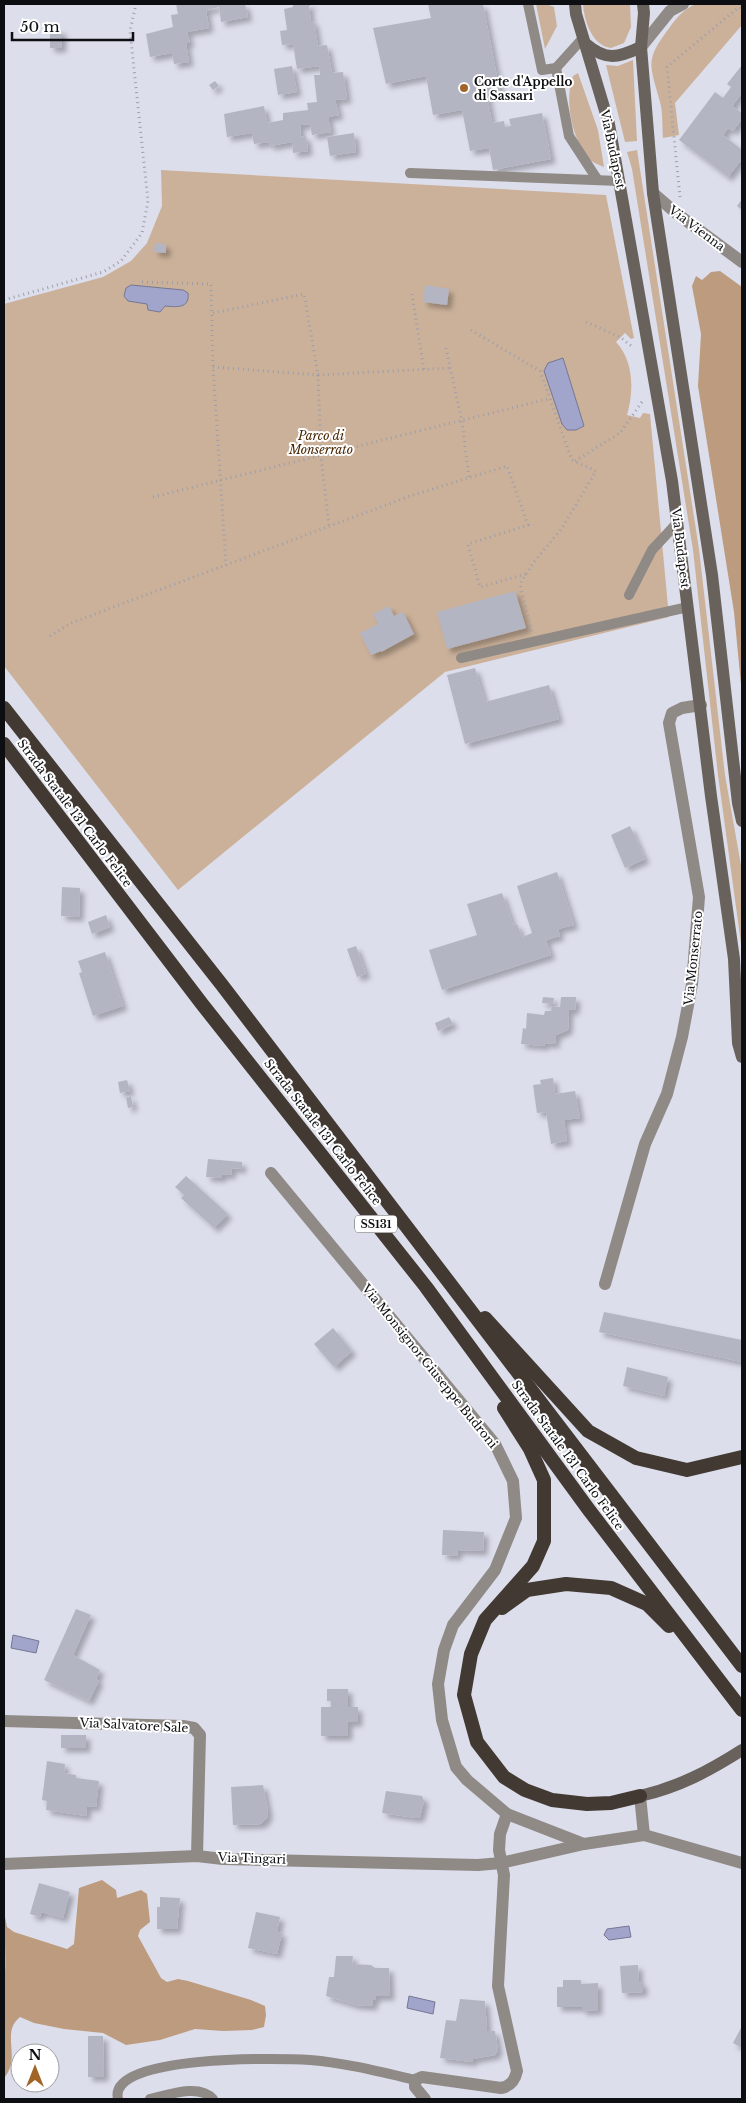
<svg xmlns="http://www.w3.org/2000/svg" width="746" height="2103" font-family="'Libre Baskerville',serif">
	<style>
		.green { fill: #cbb19a }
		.forest { fill: #bc9b7e }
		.water { fill: #a1a4cb; stroke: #757794 }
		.building { fill: #b4b5c3; filter: url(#shadow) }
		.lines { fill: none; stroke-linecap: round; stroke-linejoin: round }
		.path { stroke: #9d9ea9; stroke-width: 3; stroke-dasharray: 1 4; stroke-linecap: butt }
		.service { stroke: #8f8a86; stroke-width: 10 }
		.minor { stroke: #8f8a86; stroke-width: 12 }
		.tertiary { stroke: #8f8a86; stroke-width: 12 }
		.secondary { stroke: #69625c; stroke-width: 12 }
		.trunk { stroke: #423a32; stroke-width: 14 }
		.poi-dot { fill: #a16627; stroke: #fff; stroke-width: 2 }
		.labels { text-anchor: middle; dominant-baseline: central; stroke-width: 4; stroke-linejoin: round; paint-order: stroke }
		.shield { fill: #fff; stroke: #565659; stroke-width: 1 }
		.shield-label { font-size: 11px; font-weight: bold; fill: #0d0e12 }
		.poi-label { font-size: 12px; font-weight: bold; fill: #0d0e12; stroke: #fff; text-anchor: start }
		.street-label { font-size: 12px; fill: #0d0e12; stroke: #fff }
		.park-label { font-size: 12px; font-style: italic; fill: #462500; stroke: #fff }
	</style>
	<defs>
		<filter id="shadow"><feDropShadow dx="4.5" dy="4.5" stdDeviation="2.5" flood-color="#0004"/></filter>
	</defs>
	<rect width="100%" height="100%" fill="#dddeec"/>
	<g class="green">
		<path d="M536,4H546L554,7L557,26L545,49Z"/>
		<path d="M583,4H630L631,27L624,43L611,48C592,46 584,20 583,4Z"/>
		<path d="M696,4H740L742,5V25L675,103L679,135L663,138C662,126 663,113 660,102C650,64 644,61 670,27C677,17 684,9 696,4Z"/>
		<path d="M633,60L637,141L625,142L606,65L618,66Z"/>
		<path d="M578,73L598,130L604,167C599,165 591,162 587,157C572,137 564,99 573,76Z"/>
		<path d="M637,150L699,549L725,775L742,871V951L718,775L693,550L632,169L627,152Z"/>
		<path d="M161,170L606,195L634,338L631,339L625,333L616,342C634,361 634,391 627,415L640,418L643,413L650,414L669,617L445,672L178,890L4,666V304L103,277L131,261L147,243L162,206Z"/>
	</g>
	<g class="forest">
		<path d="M720,271L742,287V695L734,612L698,386L701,334L692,286L696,276L702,280L711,272Z"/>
		<path d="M102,1880L116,1890L117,1898L141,1890L147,1894L150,1922L140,1930L138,1936L161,1978L167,1982L178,1979L188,1981L251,2000L265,2006L266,2015L264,2027L252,2030L223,2031L195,2029L160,2040L126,2045L103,2033L64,2029L34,2023L20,2017C0,2033 22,2057 4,2078V1979C7,1969 4,1927 4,1912L7,1927L14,1932L67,1949L74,1944L79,1888Z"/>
	</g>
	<g class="water">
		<path d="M131,285L183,290L188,293C190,309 176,307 165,306L160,312L148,310L147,304L128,301L124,296L126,288Z"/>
		<path d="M563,358L584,426L576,430H567L562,424L544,371L548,363Z"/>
		<path d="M13,1635L39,1641L36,1653L11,1648Z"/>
		<path d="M629,1926L631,1937L609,1940L604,1935L607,1929Z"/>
		<path d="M409,1996L435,2002L433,2014L407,2008Z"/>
	</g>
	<g class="building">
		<path d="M176,4H245L248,17L221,22L219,7L206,10L209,28L187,32L190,43H186L189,62L174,64L172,53L150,57L146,34L173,27L171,15L178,14Z"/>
		<path d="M293,4H314L309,6L311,22L314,21L318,46L327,45L332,73L343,72L347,99L335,100L339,115L328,117L331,132L312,135L310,124L300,125L301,137L306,136L308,151L293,153L292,142L270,146L269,142L254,144L252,133L227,137L224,114L264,106L267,123L283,120V113L308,110L307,103L317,102L314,75H320L319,66L297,69L293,44L282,45L280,31L287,30L284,9L293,7Z"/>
		<path d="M428,4H483L500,92L487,95L492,123L504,121L505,127L511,126L509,119L542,113L551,159L493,170L489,148L470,151L462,110L433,115L426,76L386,84L373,28L431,18Z"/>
		<rect x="50" y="30" width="12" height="18"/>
		<path d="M742,65V93L732,106L742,113V119L733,131L728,128L723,135L742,150V159L728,177L679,140L715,92L723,98L731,87L727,84Z"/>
		<path d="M292,66L297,92L278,95L274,69Z"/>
		<path d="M215,81L219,86L213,90L209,85Z"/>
		<path d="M354,133L356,152L330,156L327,137Z"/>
		<path d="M742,199V210L737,206Z"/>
		<path d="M155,243L166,244V253L154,252Z"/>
		<path d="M425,285L449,289L447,305L423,302Z"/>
		<path d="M515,591L526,628L447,649L437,612Z"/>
		<path d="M389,606L394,616L403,612L414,634L381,652V651L371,655L360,633L378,624L373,614Z"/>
		<path d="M475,668L485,702L549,685L559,719L465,744L447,675Z"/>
		<path d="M630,826L645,859L625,868L611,835Z"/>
		<path d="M557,872L574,925L558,929L560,936L546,940L551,955L442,990L429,950L477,935L467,904L502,893L513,925L517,924L522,937L532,933L517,886Z"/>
		<path d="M62,887L80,888L79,917L61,916Z"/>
		<path d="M106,915L110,927L92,934L88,922Z"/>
		<path d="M356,946L366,974L357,977L347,949Z"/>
		<path d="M105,952L123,1006L93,1016L79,973L82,972L78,961Z"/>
		<path d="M543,997L554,998L553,1004L542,1003Z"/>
		<path d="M561,997H576L575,1010H569L568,1030L556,1035L555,1044L545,1043L544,1046L521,1044L523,1028L526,1029L527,1013L544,1015L545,1011H551L552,1006L560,1007Z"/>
		<path d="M449,1017L453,1024L438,1031L435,1023Z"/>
		<path d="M553,1078L555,1094L575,1091L580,1118L564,1120L567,1141L551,1144L546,1112L537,1113L533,1085L541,1084L540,1080Z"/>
		<path d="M127,1080L130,1091L120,1093L118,1082Z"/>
		<path d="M131,1096L133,1107L128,1108L126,1098Z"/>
		<path d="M208,1159L242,1162V1169L232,1168L231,1175L222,1174V1178L206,1177Z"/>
		<path d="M186,1176L228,1214L214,1228L181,1198L184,1195L175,1187Z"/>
		<path d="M604,1312L742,1340V1362L599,1332Z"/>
		<path d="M333,1328L352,1351L334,1367L314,1344Z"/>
		<path d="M627,1367L668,1377L664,1396L623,1386Z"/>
		<path d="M443,1530L484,1532L483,1551L458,1550L457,1556L442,1555Z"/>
		<path d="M76,1609L91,1615L73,1655L100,1670L96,1679L99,1681L89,1701L44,1680Z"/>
		<path d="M327,1689H348V1707H358V1722H348V1736H321V1707H331V1701H327Z"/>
		<rect x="61" y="1735" width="25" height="13"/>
		<path d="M47,1761L65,1764L64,1773L76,1775V1778L99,1781L96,1807L87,1806L86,1816L46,1810L47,1801L42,1800Z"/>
		<path d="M263,1785L268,1811L267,1818L261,1824L233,1825L231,1787Z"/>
		<path d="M386,1791L422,1796L424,1801L420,1817L416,1818L382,1813Z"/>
		<path d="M39,1883L70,1892L63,1918L41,1912L40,1917L30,1914Z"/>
		<path d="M160,1897L180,1898L177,1929H157V1907H160Z"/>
		<path d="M256,1912L280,1917L277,1932L282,1933L277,1954L248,1948Z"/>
		<path d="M336,1956H353L352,1964L371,1965L375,1968H389L390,1996H376L375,2000H373V2006L356,2005L326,1996L329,1977H334Z"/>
		<path d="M638,1965L639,1983L643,1982V1992L622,1993L620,1966Z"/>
		<path d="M563,1980H581V1984L598,1983V2010L582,2011V2007H557V1987H563Z"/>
		<path d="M460,1999L485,2001L487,2031H495L497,2043L498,2050L495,2055L473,2059L472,2062L440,2058L446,2020L456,2021Z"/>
		<path d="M742,2026V2048L733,2043Z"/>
		<path d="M88,2036H103L104,2077H88Z"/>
	</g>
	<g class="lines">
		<g class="path">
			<path d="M680,197L667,67L739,7L742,10"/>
			<path d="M142,282L211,284L213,367L226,565"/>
			<path d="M412,294L424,370"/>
			<path d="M4,300L103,272L121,261L142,233L148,201L130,31L136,4"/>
			<path d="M213,313L304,294L318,375L450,368"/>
			<path d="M586,322L620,337L634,348"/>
			<path d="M471,330L540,371L572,460L596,471L562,528L534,562L520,584L531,632"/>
			<path d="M446,348L462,422L469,478"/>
			<path d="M213,367L318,375L321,456L329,527"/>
			<path d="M575,461L620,433L644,399"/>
			<path d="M153,497L548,399"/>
			<path d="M50,636L71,623L410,496L507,466L528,525L468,544L480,587L526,574"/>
		</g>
		<g class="service">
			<path d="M528,4L542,70L556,68L583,38"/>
			<path d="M556,68L569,136L597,179"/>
			<path d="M410,173L619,181"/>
			<path d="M629,595L652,550L678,522"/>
			<path d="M461,658L688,607"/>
			<path d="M118,2099C107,2054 283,2058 310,2060C346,2063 381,2072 415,2080"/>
			<path d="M150,2099C168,2095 199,2083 213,2099"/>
		</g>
		<g class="minor">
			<path d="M653,193L676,213L742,262"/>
			<path d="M271,1173L495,1444L513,1481L516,1518L495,1570L453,1625L444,1650L438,1684L442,1720L456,1767L467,1780L507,1814L584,1844"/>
			<path d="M605,1284L645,1144L667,1094L682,1037L692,984L699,897L669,723L672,713L682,708L701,705"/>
			<path d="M4,1721L183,1726L194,1728L200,1735L197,1856"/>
			<path d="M640,1796L644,1835"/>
			<path d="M4,1864L197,1856L223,1859L478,1865L501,1863L584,1844L644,1835L742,1863"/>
			<path d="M425,2099L415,2087V2080L422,2077L501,2088C511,2086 515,2080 517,2071L498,1986L504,1875L499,1850L500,1834L507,1814"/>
		</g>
		<path class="tertiary" d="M641,47L670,11L683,4"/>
		<g class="secondary">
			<path d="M575,4L576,14L609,124L672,481L711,796L734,959L738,1043L742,1057"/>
			<path d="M643,4L644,13L641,47L653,193L712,575L738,803L742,821"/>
			<path d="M586,44C606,61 618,58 641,47"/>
			<path d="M640,1796C679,1787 709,1771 742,1750"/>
		</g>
		<g class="trunk">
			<path d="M4,708L222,985L742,1666"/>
			<path d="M4,744L202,1004L426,1287L589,1510L742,1710"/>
			<path d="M485,1318L588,1431L636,1458L687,1470L742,1457"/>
			<path d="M504,1408L530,1449L544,1480V1541L533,1566L485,1620L471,1654L464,1695L477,1742L504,1777L525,1790L552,1800L587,1804L611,1803L640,1796"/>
			<path d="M502,1608L527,1590L566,1584L611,1588L647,1604L669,1626"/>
		</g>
	</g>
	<circle class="poi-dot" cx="464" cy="88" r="5"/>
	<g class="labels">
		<rect class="shield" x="355" y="1215.5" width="42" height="17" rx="4"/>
		<g class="shield-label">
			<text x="376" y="1224">SS131</text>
		</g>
		<g class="poi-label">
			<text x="474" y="81">Corte d'Appello<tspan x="474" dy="14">di Sassari</tspan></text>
		</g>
		<g class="street-label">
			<text transform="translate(613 149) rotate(78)">Via Budapest</text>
			<text transform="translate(697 228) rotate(37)">Via Vienna</text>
			<text transform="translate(681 548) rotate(83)">Via Budapest</text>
			<text transform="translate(75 813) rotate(53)">Strada Statale 131 Carlo Felice</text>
			<text transform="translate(693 958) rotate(-84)">Via Monserrato</text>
			<text transform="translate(323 1132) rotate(52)">Strada Statale 131 Carlo Felice</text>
			<text transform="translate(430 1366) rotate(51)">Via Monsignor Giuseppe Budroni</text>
			<text transform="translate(568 1455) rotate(54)">Strada Statale 131 Carlo Felice</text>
			<text transform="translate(134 1725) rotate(3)">Via Salvatore Sale</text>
			<text transform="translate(252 1858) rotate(2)">Via Tingari</text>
		</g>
		<g class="park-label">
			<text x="321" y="435">Parco di<tspan x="321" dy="14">Monserrato</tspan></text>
		</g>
	</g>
	<rect width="746" height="2103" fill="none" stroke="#0d0e12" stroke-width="10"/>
	<g transform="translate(35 2068)"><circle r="24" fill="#ffffff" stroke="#9e9fa0"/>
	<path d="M0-4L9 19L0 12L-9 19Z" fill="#a16627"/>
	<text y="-8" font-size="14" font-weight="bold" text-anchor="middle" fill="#0d0e12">N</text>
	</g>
	<path d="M12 32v8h121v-8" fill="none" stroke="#0d0e12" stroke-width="2.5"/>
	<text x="20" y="32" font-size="15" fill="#0d0e12" stroke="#ffffff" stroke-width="4" paint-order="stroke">50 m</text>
</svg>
